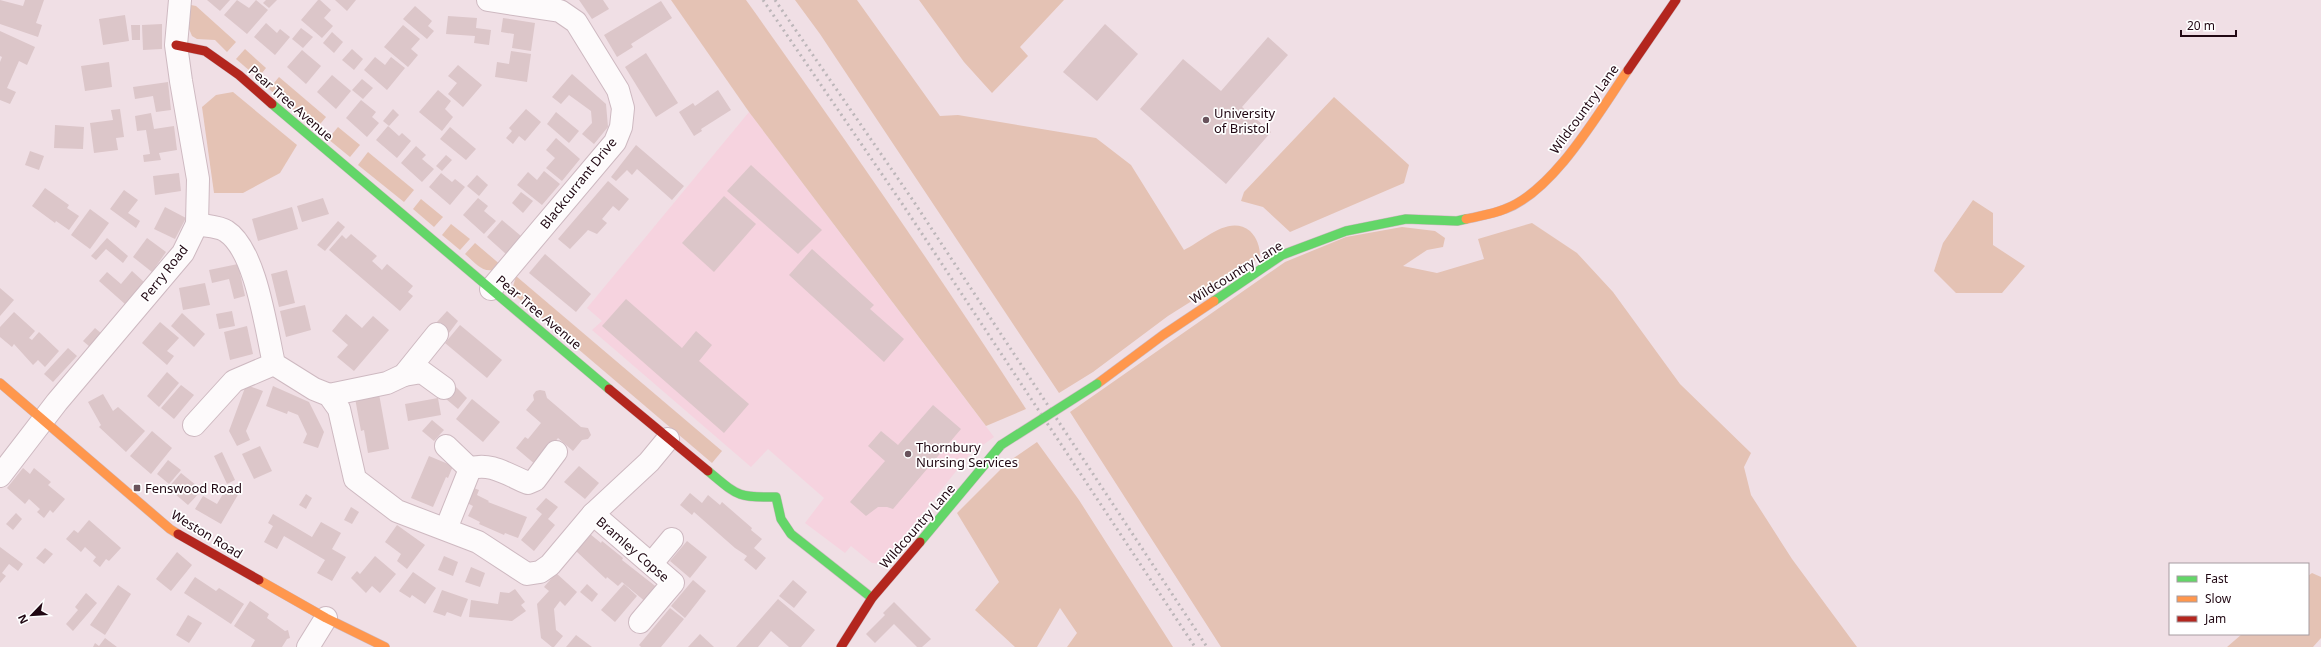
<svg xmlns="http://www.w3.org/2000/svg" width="2321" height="647" font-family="'Noto Sans',sans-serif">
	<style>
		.built { fill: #f6d3df }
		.green { fill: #e4c2b4 }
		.building { fill: #dcc6c9 }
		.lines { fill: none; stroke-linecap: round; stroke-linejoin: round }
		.street-casing { stroke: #ceb9c1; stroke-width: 24 }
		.fast-casing { stroke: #ceb9c1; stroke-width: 10 }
		.slow-casing { stroke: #ceb9c1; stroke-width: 10 }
		.jam-casing { stroke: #ceb9c1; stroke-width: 10 }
		.street { stroke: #fdfafb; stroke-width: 22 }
		.fast { stroke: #63d668; stroke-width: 9 }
		.slow { stroke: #ff974d; stroke-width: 9 }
		.jam { stroke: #b3261e; stroke-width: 9 }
		.rail { stroke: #bcb6b9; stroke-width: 3; stroke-dasharray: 2 4; stroke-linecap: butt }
		.fast-bridge-casing { stroke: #ceb9c1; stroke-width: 10; stroke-linecap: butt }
		.fast-bridge { stroke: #63d668; stroke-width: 9 }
		.poi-dot { fill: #69535c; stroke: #fff; stroke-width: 1.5 }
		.labels { text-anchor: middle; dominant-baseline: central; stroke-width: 3.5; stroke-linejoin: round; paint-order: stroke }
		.street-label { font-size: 13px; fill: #210813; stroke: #fff }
		.poi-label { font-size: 13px; fill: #210813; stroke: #fff; text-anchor: start }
	</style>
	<rect width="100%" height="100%" fill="#f0dfe5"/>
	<path class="built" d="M749,112L994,437L969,455L882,564L872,563L851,546L845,553L805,523L824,498L768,449L751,467L592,330L602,321L587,308Z"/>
	<g class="green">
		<path d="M671,0H746C842,134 936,270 1026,409L986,426L749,112Z"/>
		<path d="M795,0H857L940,116L958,115L1096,138L1131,165L1184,250C1203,241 1229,214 1250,231C1257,238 1260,247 1260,256L1252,263L1168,316L1093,372L1059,393L820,34Z"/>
		<path d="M919,0H1064L1020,47L1028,56L992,93L964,62Z"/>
		<path d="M191,5L196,6L236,42L227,52L215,40L197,39L192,36L187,24Z"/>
		<path d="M245,49L266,68L258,78L236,59Z"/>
		<path d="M279,77L326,117L316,129L269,89Z"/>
		<path d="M233,92L297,145L280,173L243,193H214L202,107L216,95Z"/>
		<path d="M1334,97L1409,165L1404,183L1290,232L1263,207L1241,201L1244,192Z"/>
		<path d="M338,127L360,145L350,157L328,139Z"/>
		<path d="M368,152L414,190L404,202L358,165Z"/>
		<path d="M421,199L443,217L434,227L413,209Z"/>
		<path d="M1973,200L1993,213V245L2025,266L2002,293H1956L1934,271L1943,243Z"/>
		<path d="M1532,223L1577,253L1613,292L1680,384L1751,453L1744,467L1751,495L1792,559L1857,647H1221L1070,412L1285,262L1346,237L1402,227L1435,231L1445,238L1443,247L1427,250L1403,266L1437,273L1484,259L1478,239Z"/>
		<path d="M451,224L470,239L460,250L442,235Z"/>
		<path d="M475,243L502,266C485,277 478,265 465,254Z"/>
		<path d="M516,276L722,451L712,463L517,297L512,290Z"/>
		<path d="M1037,442L1079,500L1173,647H1067L1077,633L1060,608L1037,647H1015L975,610L999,582L957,513L1008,462Z"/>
		<path d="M2312,573L2321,577V638L2313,647H2227L2242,634H2308V576Z"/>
	</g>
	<g class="building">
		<path d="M0,0L23,6L25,0H44L36,23L42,25L38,37L0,24Z"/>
		<path d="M207,0H230L220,11Z"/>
		<path d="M237,0L249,8L256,0L268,10L247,34L224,15Z"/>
		<path d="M266,0H277L269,8L263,3Z"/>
		<path d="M318,0H320L331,10L324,18L333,26L322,38L301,20Z"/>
		<path d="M335,0H356L347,11Z"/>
		<path d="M579,0H603L609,9L592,19Z"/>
		<path d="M661,1L672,18L631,44L633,47L617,57L604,35Z"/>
		<path d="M415,6L432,21L428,26L434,31L427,39L403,19Z"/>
		<path d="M125,15L129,41L103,45L99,19Z"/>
		<path d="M448,16L477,18L476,28L491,30L489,45L474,43L475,36L446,34Z"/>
		<path d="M503,18L535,23L531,51L512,48L514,34L501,32Z"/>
		<path d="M266,23L277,33L280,29L290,37L275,55L254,37Z"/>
		<path d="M162,24V49L143,50L142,25Z"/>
		<path d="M1105,24L1138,54L1097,101L1063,72Z"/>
		<path d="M131,25H140V40H132Z"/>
		<path d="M403,25L420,39L411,49L418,55L408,67L384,47Z"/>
		<path d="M301,28L313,37L303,48L292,39Z"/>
		<path d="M0,31L35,47L27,65L19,61L7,88L16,92L10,104L0,100V62L2,57L0,56Z"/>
		<path d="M332,32L343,42L334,53L323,43Z"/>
		<path d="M1268,37L1288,55L1242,107L1271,132L1226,184L1140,109L1183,59L1221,91Z"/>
		<path d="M352,49L363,59L354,70L342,60Z"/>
		<path d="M302,50L321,66L306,84L287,67Z"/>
		<path d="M511,51L531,54L527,82L495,77L497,62L509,64Z"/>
		<path d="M646,53L678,103L656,117L625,67Z"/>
		<path d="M375,57L385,65L391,57L405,68L387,90L364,70Z"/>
		<path d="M109,62L112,87L85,91L81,66Z"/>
		<path d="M458,65L482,85L463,107L448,94L457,83L448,76Z"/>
		<path d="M572,74L606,104L608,127L594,144L582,134L592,123L591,111L569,95L561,104L552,97Z"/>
		<path d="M332,75L351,91L336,109L317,92Z"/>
		<path d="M362,79L373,88L363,99L352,90Z"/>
		<path d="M168,82L171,110L156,112L153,96L135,99L133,87Z"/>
		<path d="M438,90L451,101L445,109L453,117L442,131L419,112Z"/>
		<path d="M718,90L731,110L701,129L702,131L694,136L679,112L693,103L695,106Z"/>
		<path d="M361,100L376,112L372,117L379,123L367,137L346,118Z"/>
		<path d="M120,109L124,137L116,138L118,150L94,153L90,123L113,120L111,110Z"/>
		<path d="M393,109L399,115L389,126L383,121Z"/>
		<path d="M526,109L541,122L525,141L519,136L513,144L506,138L512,131L509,128Z"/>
		<path d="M556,112L579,131L569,143L547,124Z"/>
		<path d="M151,113L154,129L174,126L177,150L159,153L161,160L144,162L143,155L150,154L146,130L137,131L135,116Z"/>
		<path d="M55,125L84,127L83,149L54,148Z"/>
		<path d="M388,126L399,136L402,133L411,141L397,158L376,140Z"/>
		<path d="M450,127L476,149L466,160L440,139Z"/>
		<path d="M556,138L580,159L562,181L546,168L555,158L546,150Z"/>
		<path d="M636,145L684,186L672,200L637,169L632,175L627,170L616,181L611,177Z"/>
		<path d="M416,146L426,155L422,159L434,169L422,182L401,163Z"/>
		<path d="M30,151L44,156L39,170L25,165Z"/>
		<path d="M446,155L452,160L442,171L436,166Z"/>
		<path d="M751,165L822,230L798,254L727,191Z"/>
		<path d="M544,171L560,184L542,205L517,185L528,172L537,180Z"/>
		<path d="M179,173L181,191L155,195L153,176Z"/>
		<path d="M441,173L452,182L455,179L465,187L450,205L429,187Z"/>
		<path d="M477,175L488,185L479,196L467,186Z"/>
		<path d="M608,181L629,199L619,211L613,206L602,219L607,223L597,234L588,230L570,249L558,239Z"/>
		<path d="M45,188L69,205L67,208L79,216L69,230L56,221L55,223L32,206Z"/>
		<path d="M124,190L138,200L128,213L140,221L136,228L110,209Z"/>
		<path d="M521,192L533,201L523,213L512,203Z"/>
		<path d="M724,196L756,224L714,272L682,243Z"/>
		<path d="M323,198L329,214L302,222L297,206Z"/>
		<path d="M478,198L488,206L484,211L496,221L484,234L463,215Z"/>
		<path d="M165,207L186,218L175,239L154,229Z"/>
		<path d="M292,207L298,229L258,241L252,219Z"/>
		<path d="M90,209L109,223L90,249L71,235Z"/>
		<path d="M502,220L521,236L506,254L487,237Z"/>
		<path d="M338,221L345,227L325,251L317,245Z"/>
		<path d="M351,234L377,256L372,261L382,270L387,264L413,286L408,292L413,296L400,311L329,250L342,235L346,239Z"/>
		<path d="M107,238L128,256L123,263L106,249L96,260L91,256Z"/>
		<path d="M147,238L166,252L152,272L133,257Z"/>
		<path d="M812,249L874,305L870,309L904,339L884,362L789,275Z"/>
		<path d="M545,254L591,294L576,312L529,273Z"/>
		<path d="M238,264L245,296L234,299L229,279L212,283L209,270Z"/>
		<path d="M287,270L295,303L279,307L271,274Z"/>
		<path d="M132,271L144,282L125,304L99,281L107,272L121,284Z"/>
		<path d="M205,283L210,305L183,310L179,288Z"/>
		<path d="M0,288L14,300L0,316Z"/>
		<path d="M626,299L682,348L696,331L712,345L699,361L749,404L724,433L602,326Z"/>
		<path d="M305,305L311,330L286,337L280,311Z"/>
		<path d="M232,311L235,326L219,329L216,314Z"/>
		<path d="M447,311L458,321L449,333L436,323Z"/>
		<path d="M14,312L35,331L29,338L32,340L39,332L59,351L45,367L38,360L33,365L14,344L12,347L0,337V327Z"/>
		<path d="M182,313L205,334L194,347L171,326Z"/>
		<path d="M346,314L362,328L373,316L389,330L354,371L337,357L348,345L332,331Z"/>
		<path d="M160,322L179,338L167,351L174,356L167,365L142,343Z"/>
		<path d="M460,325L502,360L487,378L445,343Z"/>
		<path d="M247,326L253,354L230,360L224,332Z"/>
		<path d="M95,328L102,334L90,347L83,341Z"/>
		<path d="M68,348L77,356L53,382L44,374Z"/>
		<path d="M167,372L179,383L159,407L147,396Z"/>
		<path d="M181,385L194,395L174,419L161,408Z"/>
		<path d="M246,385L263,391L246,431L250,440L237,446L229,431Z"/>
		<path d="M273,386L309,402L324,432L318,448L303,443L307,434L298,415L288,411L287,414L266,406Z"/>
		<path d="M456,387L467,398L458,409L446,399Z"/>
		<path d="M540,390L545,391L547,398L581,427L588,428L591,435L588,439L582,440L573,451L558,438L536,465L516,448L525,437L528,439L541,423L526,410L534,400L533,395L536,391Z"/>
		<path d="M103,394L113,411L118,407L145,431L126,452L99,427L101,425L88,402Z"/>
		<path d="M379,394L389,449L368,453L364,430L361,431L355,398Z"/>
		<path d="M438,398L441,415L408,421L405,404Z"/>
		<path d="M472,399L500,422L483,442L456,419Z"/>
		<path d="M933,405L961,429L893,509L887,507H878L866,516L850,502L885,461L868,446L881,431L898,445Z"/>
		<path d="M432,420L444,430L434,441L422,431Z"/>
		<path d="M152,431L172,448L151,474L130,456Z"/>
		<path d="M260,446L272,471L254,479L242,454Z"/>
		<path d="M222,452L235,480L227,484L214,456Z"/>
		<path d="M429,456L453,466L448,478L446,477L433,507L411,498Z"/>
		<path d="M168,460L181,470L169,484L157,474Z"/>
		<path d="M579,466L599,483L585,499L564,482Z"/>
		<path d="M23,468L30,474L34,468L51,482L48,485L65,499L53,513L50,510L44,518L37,512L40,509L29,499L25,504L7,488Z"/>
		<path d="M181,473L202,490L188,505L168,488Z"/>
		<path d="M227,487L239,493L221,524L195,509L203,496L217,504Z"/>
		<path d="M471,487L479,490L477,495L489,501L488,502L527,517L518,538L505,533L504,535L479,524L480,522L468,516L473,506L465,502Z"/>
		<path d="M690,493L702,503L708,495L720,505L722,502L752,528L751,530L762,539L754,548L766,558L756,570L744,560L747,556L735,548L694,512L692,515L680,505Z"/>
		<path d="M306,494L312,498L306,509L299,505Z"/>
		<path d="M546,498L558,507L548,519L555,525L534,551L521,540L542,514L536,509Z"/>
		<path d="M351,507L359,512L352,524L344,520Z"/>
		<path d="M16,513L22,519L13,530L6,524Z"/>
		<path d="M273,514L312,537L321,522L341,533L332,549L346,557L332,581L317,573L325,560L284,536L277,549L264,542L273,526L268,523Z"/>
		<path d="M89,520L121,548L109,561L106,559L100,567L93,561L96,557L85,547L81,552L66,539L74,530L78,533Z"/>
		<path d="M397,525L425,545L407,569L397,561L401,554L385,542Z"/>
		<path d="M590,534L601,543L602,541L623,558L622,560L659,589L647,603L622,582L618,586L607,577L606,579L576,551Z"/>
		<path d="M687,541L707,557L690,578L670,561Z"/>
		<path d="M0,547L23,564L18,571L9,564L2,573L6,576L0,583Z"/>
		<path d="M45,548L53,554L44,564L36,558Z"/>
		<path d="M177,552L192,565L171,591L156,579Z"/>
		<path d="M375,556L396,574L380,593L372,586L366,593L351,578L357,571L360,574Z"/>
		<path d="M444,556L458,562L453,576L438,570Z"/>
		<path d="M471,567L485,573L480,587L465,582Z"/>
		<path d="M413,572L436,588L425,604L412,595L410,598L399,591Z"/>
		<path d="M556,573L577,592L565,606L560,601L554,609L556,630L563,636L554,647H552L541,638L537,604L549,591L544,587Z"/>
		<path d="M195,577L216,591L219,588L244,604L231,624L184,593Z"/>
		<path d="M693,580L706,591L685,618L671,606Z"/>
		<path d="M793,580L807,592L794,608L779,596Z"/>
		<path d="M587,584L598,594L592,602L580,592Z"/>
		<path d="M624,584L637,596L615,622L601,610Z"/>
		<path d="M118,585L131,594L105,635L90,625Z"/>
		<path d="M515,589L525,602L521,605L526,611L512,621L469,617L471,600L498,604L500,592L509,593Z"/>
		<path d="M442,590L468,599L461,617L447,612L445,616L433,612Z"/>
		<path d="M86,593L97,603L73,631L66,624L78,610L75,607Z"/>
		<path d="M778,599L815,630L806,641L801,647H789L771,631L758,647H736Z"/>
		<path d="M250,601L269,614L267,618L285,631L288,630L290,638L287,639L282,647H251L255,640L234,626Z"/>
		<path d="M894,602L931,639L922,647H917L894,624L875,643L866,634L885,615L883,613Z"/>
		<path d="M670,608L684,619L661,647H641L639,645Z"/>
		<path d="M188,615L202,623L189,643L176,635Z"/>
		<path d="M700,634L714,647H688Z"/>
		<path d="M576,635L592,647H566Z"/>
		<path d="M105,638L117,647H93L95,643L99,646Z"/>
	</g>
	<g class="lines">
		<defs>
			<g id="street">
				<path d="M488,0L560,11L576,22L618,90L623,108L621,127L615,142L491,289"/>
				<path d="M197,224C205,226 219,226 226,231C256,250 266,329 274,364L314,389L329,395L339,409L355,479L397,511L478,542L527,574L540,572L550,565L593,514L649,462L668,439"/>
				<path d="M404,375L422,372L444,388"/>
				<path d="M329,395L387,383L404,375L437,334"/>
				<path d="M194,425L234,381L274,364"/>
				<path d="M446,446L470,469"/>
				<path d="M0,476L57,402L183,253L197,224L198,179L181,81L176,45L180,0"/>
				<path d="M593,514L673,583L640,622"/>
				<path d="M446,529L470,469C489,461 510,476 528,483L535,480L556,452"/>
				<path d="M652,563L672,539"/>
				<path d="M308,647L326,618"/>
			</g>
			<g id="fast">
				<path d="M272,104L609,389"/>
				<path d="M1214,301L1282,255L1346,231L1406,219L1457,221L1466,219"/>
				<path d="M708,471C737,495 737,498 776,497L781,519L791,534L872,598"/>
				<path d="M920,542L1001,445"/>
			</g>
			<g id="slow">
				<path d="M1466,219C1479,216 1493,214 1505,209C1554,191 1599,112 1628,70"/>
				<path d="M0,383L170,529L178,534"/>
				<path d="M1097,384L1163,335L1214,301"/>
				<path d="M259,580L326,618L385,647"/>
			</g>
			<g id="jam">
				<path d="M176,45L205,51L239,75L272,104"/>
				<path d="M1628,70L1676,0"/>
				<path d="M609,389L708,471"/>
				<path d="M178,534L259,580"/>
				<path d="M841,647L872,598L920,542"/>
			</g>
		</defs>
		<use href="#street" class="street-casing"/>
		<use href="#fast" class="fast-casing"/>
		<use href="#slow" class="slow-casing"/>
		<use href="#jam" class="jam-casing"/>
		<use href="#street" class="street"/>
		<use href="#fast" class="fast"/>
		<use href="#slow" class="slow"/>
		<use href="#jam" class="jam"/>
		<g class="rail">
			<path d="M763,0L903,205L1195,647"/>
			<path d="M775,0L912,199L1207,647"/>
		</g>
		<defs>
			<path id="fast-bridge" d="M1001,445L1097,384"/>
		</defs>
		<use href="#fast-bridge" class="fast-bridge-casing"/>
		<use href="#fast-bridge" class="fast-bridge"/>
	</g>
	<g class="poi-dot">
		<circle cx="1206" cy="120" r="4"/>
		<circle cx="908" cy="454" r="4"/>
		<rect x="133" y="484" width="8" height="8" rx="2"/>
	</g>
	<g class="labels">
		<g class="street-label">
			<text transform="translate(291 103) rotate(41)">Pear Tree Avenue</text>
			<text transform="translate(1584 109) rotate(-54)">Wildcountry Lane</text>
			<text transform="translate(578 183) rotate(-51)">Blackcurrant Drive</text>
			<text transform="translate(1236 272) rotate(-32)">Wildcountry Lane</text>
			<text transform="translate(164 273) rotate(-52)">Perry Road</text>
			<text transform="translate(539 312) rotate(40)">Pear Tree Avenue</text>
			<text transform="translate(917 526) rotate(-49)">Wildcountry Lane</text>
			<text transform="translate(207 534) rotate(31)">Weston Road</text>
			<text transform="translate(633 549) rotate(41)">Bramley Copse</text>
		</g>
		<g class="poi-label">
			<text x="1214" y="113">University<tspan x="1214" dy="15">of Bristol</tspan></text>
			<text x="916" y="447">Thornbury<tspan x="916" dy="15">Nursing Services</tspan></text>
			<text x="145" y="488">Fenswood Road</text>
		</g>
	</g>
	<rect x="2169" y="563" width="140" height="72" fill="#ffffff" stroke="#a69ca1"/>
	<rect x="2177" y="576" width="20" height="6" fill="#63d668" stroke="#a69ca1"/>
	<text x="2205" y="583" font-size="12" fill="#210813">Fast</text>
	<rect x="2177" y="596" width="20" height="6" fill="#ff974d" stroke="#a69ca1"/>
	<text x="2205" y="603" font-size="12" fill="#210813">Slow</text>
	<rect x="2177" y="616" width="20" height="6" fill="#b3261e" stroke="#a69ca1"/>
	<text x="2205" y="623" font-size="12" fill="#210813">Jam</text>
	<g transform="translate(32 615) rotate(245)" stroke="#ffffff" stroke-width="3" paint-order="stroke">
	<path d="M0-3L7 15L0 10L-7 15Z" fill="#210813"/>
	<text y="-6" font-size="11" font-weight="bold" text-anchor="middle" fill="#210813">N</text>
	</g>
	<path d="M2181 30v6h55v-6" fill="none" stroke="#210813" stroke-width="2"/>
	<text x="2187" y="30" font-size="12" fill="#210813" stroke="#ffffff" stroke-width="3" paint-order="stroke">20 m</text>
</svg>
